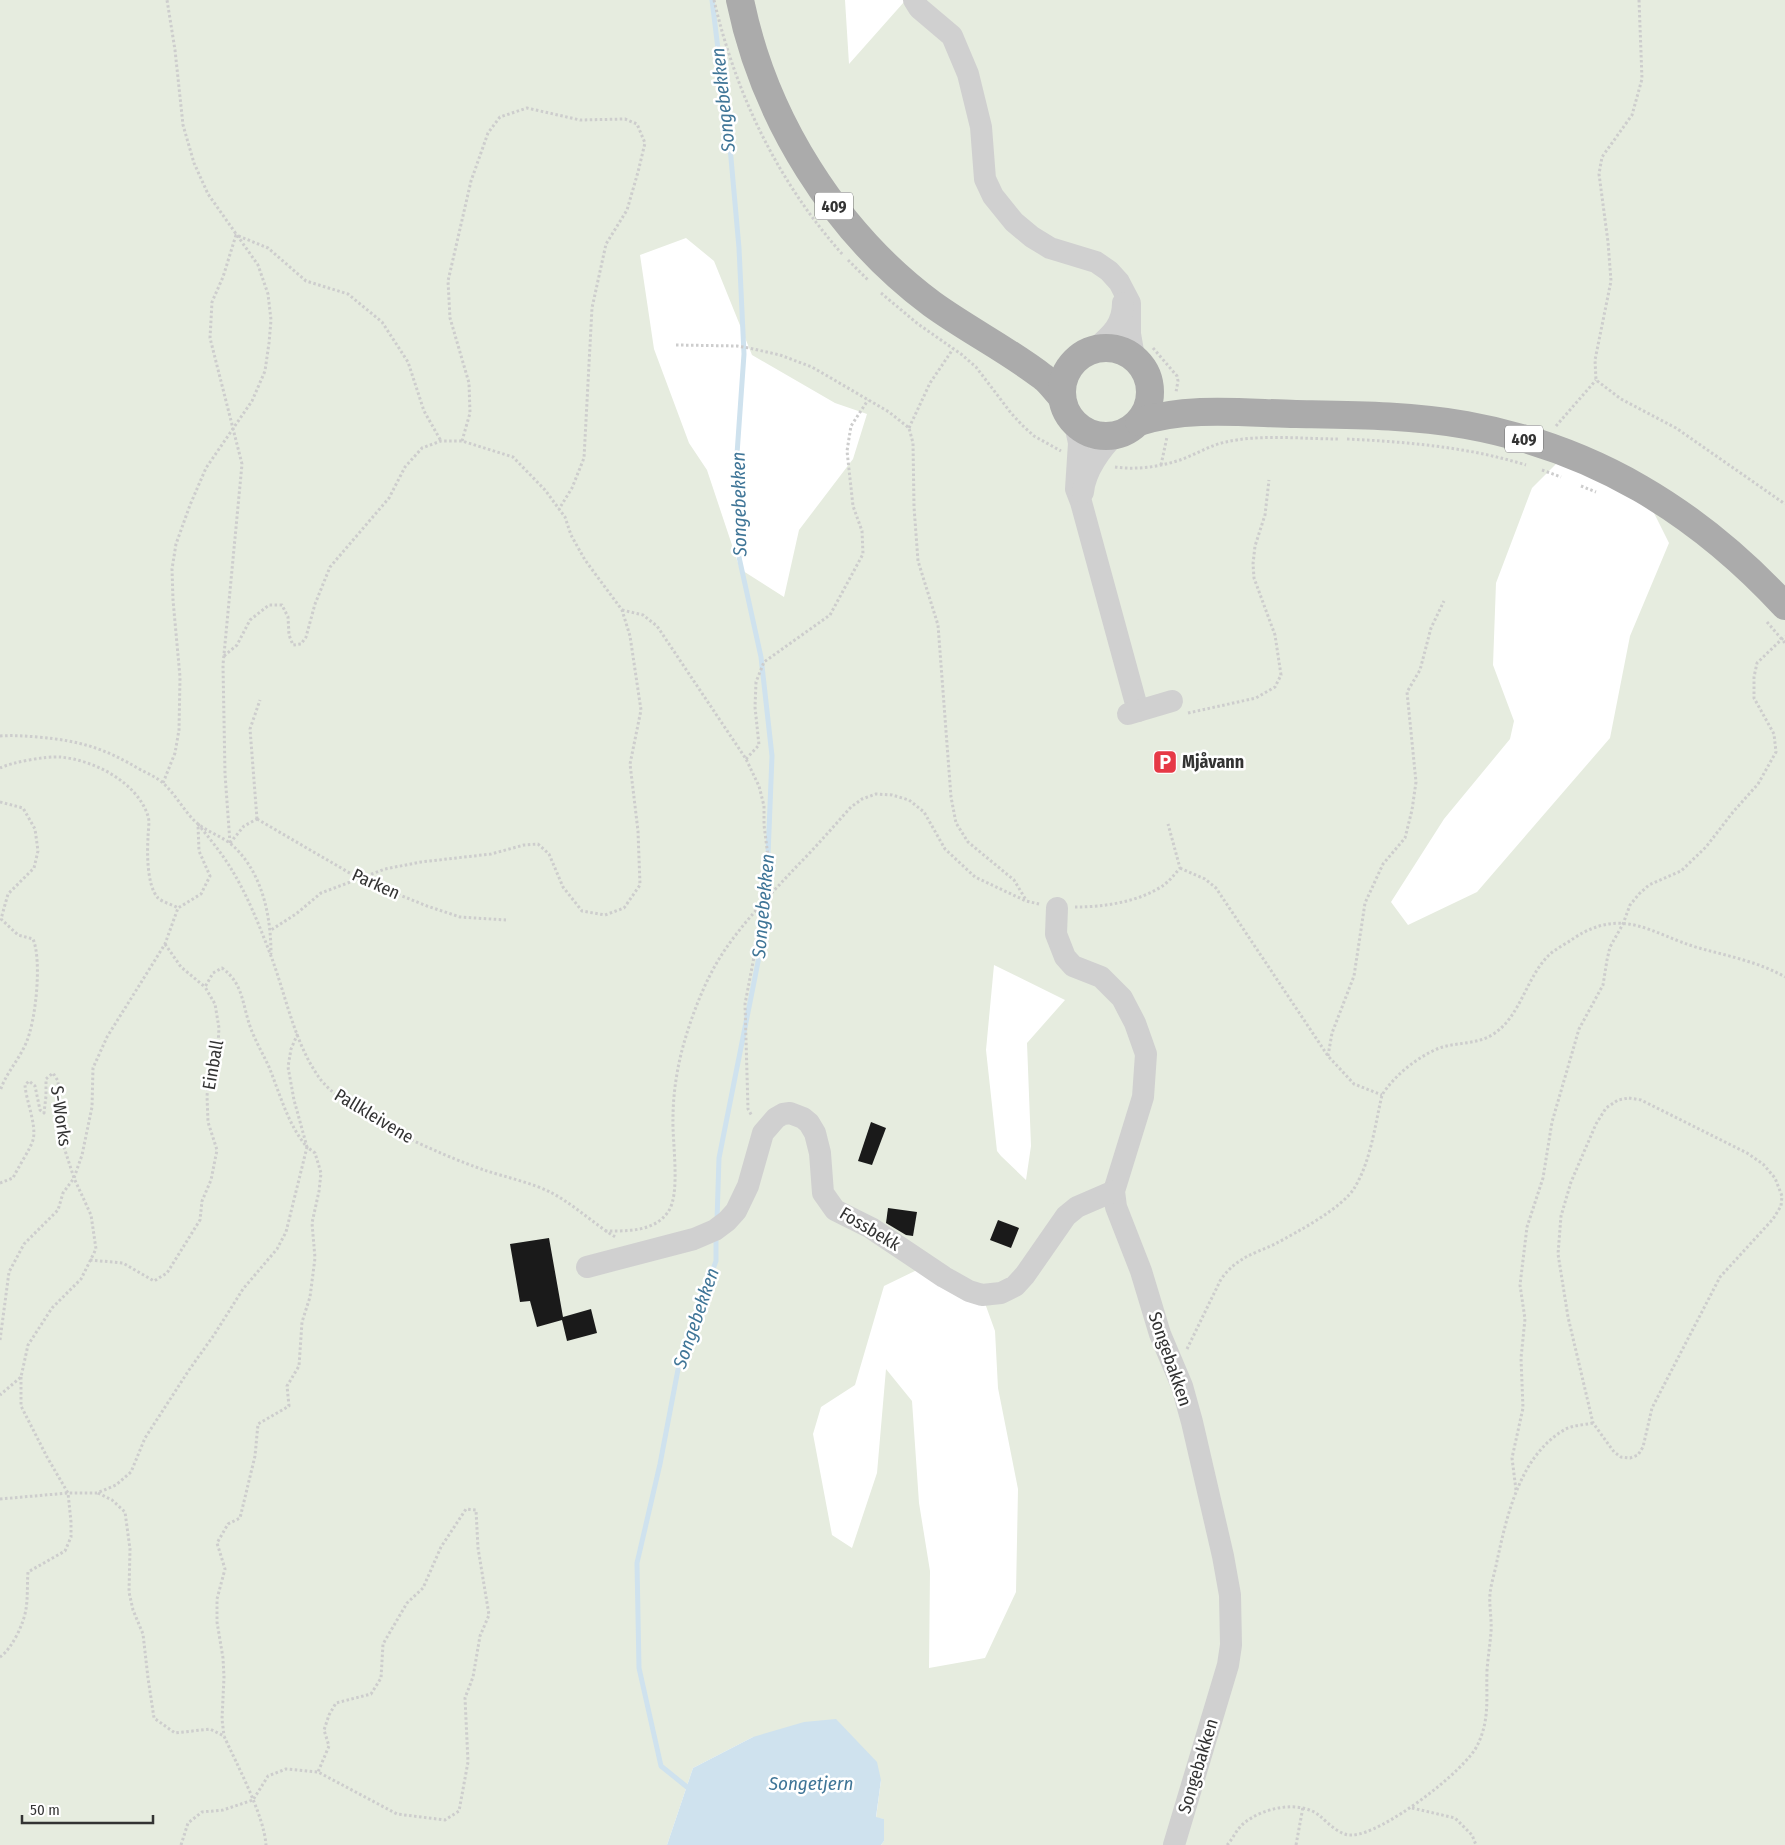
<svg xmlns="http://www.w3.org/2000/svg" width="1785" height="1845" font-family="'Fira Sans Condensed',sans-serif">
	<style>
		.green { fill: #e6ecdf; fill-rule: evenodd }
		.water { fill: #cfe2ee }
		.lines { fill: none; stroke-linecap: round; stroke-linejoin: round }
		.stream { stroke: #cfe2ee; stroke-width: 5 }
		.building { fill: #1a1a1a }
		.path { stroke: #cdcdcd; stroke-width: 3; stroke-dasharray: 2.5 2.5; stroke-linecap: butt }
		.minor { stroke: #d0d0d0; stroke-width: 22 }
		.major { stroke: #ababab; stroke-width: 28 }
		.labels { text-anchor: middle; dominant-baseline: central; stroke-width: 5; stroke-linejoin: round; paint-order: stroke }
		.shield { fill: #fff; stroke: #707070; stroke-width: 1 }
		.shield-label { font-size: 16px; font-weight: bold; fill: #333 }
		.poi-label { font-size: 18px; font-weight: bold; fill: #333; stroke: #fff; text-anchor: start }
		.street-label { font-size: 18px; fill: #333; stroke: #fff }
		.water-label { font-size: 19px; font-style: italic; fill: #3f7597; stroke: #fff }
	</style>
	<rect width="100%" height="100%" fill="#fff"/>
	<path class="green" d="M0,0H845L849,64L904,2V0H1785V1845H881L884,1841V1819L876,1818L881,1780L753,1737L693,1768L667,1845H0ZM686,238L714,261L752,355L835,403L867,414L853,459L799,530L784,597L740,569L707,470L689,443L654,349L640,255ZM1564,456L1653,511L1669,543L1630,636L1610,738L1477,892L1408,925L1391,902L1444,819L1510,739L1514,721L1493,665L1496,583L1532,488ZM994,965L1065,1000L1027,1043L1031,1146L1026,1180L1001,1156L997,1151L986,1050ZM919,1269L982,1295L995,1331L998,1388L1018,1489L1016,1592L985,1658L929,1668L930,1571L919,1503L912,1401L886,1369L877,1473L852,1548L832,1535L813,1434L821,1407L855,1385L884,1286Z"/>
	<path class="water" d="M836,1719L877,1762L881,1780L876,1817L884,1819V1841L881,1845H667L693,1768L753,1737L804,1722Z"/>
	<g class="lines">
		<g class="stream">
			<path d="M712,0L730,147L739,248L744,354L737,454L739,557L761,657L772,756L768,856L759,957L719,1158L717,1220"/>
			<path d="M687,1787L661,1766L639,1668L637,1563L660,1464L680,1359L716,1261V1236"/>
		</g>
	</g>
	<g class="building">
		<path d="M871,1122L886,1128L872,1165L858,1161Z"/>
		<path d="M888,1208L917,1212L913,1236L906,1235L886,1223Z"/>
		<path d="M998,1220L1019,1228L1011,1248L990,1240Z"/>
		<path d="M549,1238L563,1317L591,1309L597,1333L567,1341L562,1320L537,1327L530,1301L520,1302L510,1244Z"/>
	</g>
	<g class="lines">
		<g class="path">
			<path d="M714,0C736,95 778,182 843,255"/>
			<path d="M1639,0L1642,79L1632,115L1602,157L1599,174L1608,242L1611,281L1595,360L1596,380L1621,399L1676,428L1785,504"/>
			<path d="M848,260L868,280"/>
			<path d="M881,293L918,324L961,354L976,367L1011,413L1022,425L1034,436L1061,451"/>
			<path d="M676,345L737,346L749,348L780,355L812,367L889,412L909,428L913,443L914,507L918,561L938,625L951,797L956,823L968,842L1014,880L1026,900"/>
			<path d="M1153,348L1177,376L1178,381L1176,392"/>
			<path d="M1556,426L1596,380"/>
			<path d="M909,428L930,383L953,349"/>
			<path d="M1347,439C1408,442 1468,447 1526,465"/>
			<path d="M462,441L470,413L469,383L450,318L448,281L471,181L488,133L500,117L527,108L580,120L625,119L637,124L645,143L638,172L627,210L606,244L592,308L584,458L572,488L559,509"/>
			<path d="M1161,465L1167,437"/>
			<path d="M1115,467C1136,470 1159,467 1180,460C1195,455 1210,445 1226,442C1260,434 1304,439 1339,439"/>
			<path d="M1542,470L1561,477"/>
			<path d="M1581,486L1596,492"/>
			<path d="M622,610L643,615L657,626L746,759L759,786L764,806V825L770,872L769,896L761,920L745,1004L748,1109L752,1116"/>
			<path d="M1767,622L1785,643"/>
			<path d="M224,656L237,645L250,620L269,605H282L288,617L289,635L293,645L301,644L306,637L315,604L330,567L389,498L405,467L422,448L441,441H462L513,457L545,490L565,517L571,535L585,560L622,610L630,636L641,710L630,764L638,831L640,885L624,908L605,915L582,911L563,887L549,854L538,844L524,845L491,854L421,862L385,869L321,893L296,914L271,930"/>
			<path d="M1188,713L1256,698L1275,687L1281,675L1275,635L1254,578L1253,564L1255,546L1265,515L1269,480"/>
			<path d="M0,736C13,735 25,736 38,737C81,741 104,748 141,770C149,774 158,778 164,784C177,796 185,813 198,824C208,832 221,836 231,844C262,871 271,915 271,954"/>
			<path d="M746,759L759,745L755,707L756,682L764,662L830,615L863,554L862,531L853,506L847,451L851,426L868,400"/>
			<path d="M0,768C12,762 47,756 60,757C94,760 137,782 148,816C150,822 148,831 148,838C147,854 147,886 158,898C162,902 173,905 178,908"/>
			<path d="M163,783L175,753L179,730L180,677L173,600L172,569L176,544L190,505L206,468L252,401L265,371L269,343L271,320L268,294L258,265L208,194L194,163L183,125L175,50L167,0"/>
			<path d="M0,802L23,808L35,829L38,851L34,868L8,894L1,919L18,935L33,939C42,960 36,1021 26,1043C19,1060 6,1073 0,1091"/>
			<path d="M257,819L360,879L427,906L460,917L506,920"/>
			<path d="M257,819L250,729L260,700"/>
			<path d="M198,824C209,838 221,852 230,867C247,894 260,927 271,956C286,996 294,1041 318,1076C343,1113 441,1155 484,1170C505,1177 533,1183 552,1193C576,1206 595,1225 617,1238"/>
			<path d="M230,843L225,774L223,665L242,464L210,338L212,302L223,277L236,235L268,248L306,281L348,294L382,322L408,362L424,411L441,441"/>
			<path d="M230,843L244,826L257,819"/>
			<path d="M1180,868L1205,879L1216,888L1328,1056L1354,1084L1382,1095"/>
			<path d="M1075,907C1104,907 1139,902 1164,885C1170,880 1175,874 1180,868L1168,824"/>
			<path d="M165,944L181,967L205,987"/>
			<path d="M1328,1056L1332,1033L1354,976L1365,903L1383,864L1405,838L1412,810L1416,782L1407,692L1420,670L1431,628L1444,601"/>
			<path d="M1629,1098L1641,1100L1747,1153L1763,1164L1775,1178L1782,1196L1781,1206L1773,1219L1720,1277L1652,1408L1643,1447L1638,1455L1630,1458L1621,1457L1614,1452L1593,1423L1568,1317L1558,1254L1561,1216L1571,1182L1596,1124L1606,1108L1618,1100Z"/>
			<path d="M0,1183L13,1178C17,1169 31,1148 33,1140C37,1125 26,1101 25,1085L29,1081L35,1086L40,1110L44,1113L46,1096V1079L53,1073L58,1081L61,1138L74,1178L91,1215L96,1249L81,1279L52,1308L28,1345L21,1377L0,1395"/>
			<path d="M605,1231C627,1231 654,1232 668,1212C681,1194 672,1142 673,1118C673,1091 678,1062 686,1036C694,1010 705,982 719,959C740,925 770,895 797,866C816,847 833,827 851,807L862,799L876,794L892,795L909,800L924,812L945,849L975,877L1026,901L1039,904"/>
			<path d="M90,1260L123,1263L154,1281L167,1273L200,1220L202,1201L211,1180L217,1150L208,1122L207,1096L211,1057L218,1045L219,1028L215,1004L205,987L213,973L222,968C244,984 242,1005 251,1029C256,1042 263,1054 269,1067C280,1094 288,1125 307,1147L294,1100L288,1067L291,1049L298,1033"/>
			<path d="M0,1340L9,1272L24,1244L58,1210L63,1193L74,1178L82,1155L92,1107L93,1068L107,1037L165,944L178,908L201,894L210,876L199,851L198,825"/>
			<path d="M1187,1349L1221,1279C1238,1257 1251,1255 1275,1244C1297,1232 1343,1208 1355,1187C1371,1160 1375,1125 1382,1095C1394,1076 1416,1058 1437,1049C1454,1042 1475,1045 1492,1035C1521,1017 1525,979 1549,955C1555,949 1566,944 1574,938C1624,906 1651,934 1699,948C1728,956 1759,962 1785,977"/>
			<path d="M1516,1490L1512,1458L1523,1408L1521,1358L1525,1319L1520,1285L1527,1227L1543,1178L1552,1122L1579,1029L1603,985L1607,960L1610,947L1623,924L1630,905L1639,894L1649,885L1681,871L1706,847L1733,812L1758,784L1776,752L1774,734L1754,698V677L1757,663L1785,636"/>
			<path d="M98,1493L112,1500L125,1512L130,1549L129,1592L133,1610L143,1634L148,1678L154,1718L175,1733L210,1729L224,1736C237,1765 264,1815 266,1845"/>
			<path d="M0,1499L68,1493H97L116,1485L131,1472L145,1438L189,1370L214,1335L243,1289L277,1249L286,1232L307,1147L315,1153L321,1173L319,1191L312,1223L315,1258L310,1297L302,1322L299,1366L287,1386L289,1406L258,1424L255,1456L240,1518L228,1524L217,1543L225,1569L217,1599V1622L223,1658L224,1677L222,1719L224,1736"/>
			<path d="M0,1657C12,1649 24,1623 26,1609C28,1597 27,1584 28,1572L65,1551L71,1537V1522L68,1493L47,1457L21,1406V1377"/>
			<path d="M1412,1808L1455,1818L1472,1835L1476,1845"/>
			<path d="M181,1845L188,1823L202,1812L223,1810L253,1800L268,1776L286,1769L318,1772L397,1814L445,1820L459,1811L468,1762L465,1698L473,1677L480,1636L489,1615L478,1548L476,1510L466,1509L441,1547L423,1588L407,1603L383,1644L381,1678L371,1694L336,1703L329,1715L324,1730L329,1746L318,1772"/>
			<path d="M1227,1845C1233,1839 1236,1830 1243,1824C1261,1808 1300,1799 1320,1816C1328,1823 1340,1836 1352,1835C1381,1835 1466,1771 1478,1744C1490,1718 1486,1698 1487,1670C1488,1657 1490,1645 1491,1632C1492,1620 1489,1607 1490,1594C1491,1583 1495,1572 1497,1561C1507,1515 1520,1456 1564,1430C1572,1425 1584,1425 1593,1423"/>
			<path d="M1296,1845L1303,1807"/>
		</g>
		<g class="minor">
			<path d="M914,0L919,8L952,36L968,74L981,127L985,179L993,196L1014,222L1032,237L1050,248L1096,262L1109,271L1119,282L1130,303V334L1134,357"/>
			<path d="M1095,349C1111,335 1123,325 1123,303"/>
			<path d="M1075,424L1079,443L1076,489L1081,502L1138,711"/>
			<path d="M1083,492C1085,471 1101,449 1115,435"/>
			<path d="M1128,714L1172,701"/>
			<path d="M1057,908L1056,934L1065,957L1073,966L1101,977L1122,998L1135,1023L1146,1054L1143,1097L1114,1191L1116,1207L1141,1271L1160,1334L1182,1386L1192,1422L1223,1556L1230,1595L1231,1645L1228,1665L1174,1845"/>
			<path d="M587,1267L694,1239L715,1230L727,1221L736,1211L748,1186L763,1133L776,1118L783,1114L790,1113L803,1118L809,1123L815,1133L820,1153L823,1193L835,1210L871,1228L944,1277L969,1291L982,1295L1001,1293L1015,1286L1025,1275L1066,1216L1077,1207L1114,1191"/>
		</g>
		<g class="major">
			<path d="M740,0C764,118 835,232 932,304C968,330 1008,350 1043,377C1050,382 1055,390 1061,396"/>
			<circle cx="1106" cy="392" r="44"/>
			<path d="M1139,422C1188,406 1245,413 1296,414C1353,415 1410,415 1466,425C1594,448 1697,511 1785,606"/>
		</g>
	</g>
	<defs>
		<symbol id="parking-square" viewBox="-11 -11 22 22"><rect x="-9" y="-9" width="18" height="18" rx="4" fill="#e63946" stroke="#fff"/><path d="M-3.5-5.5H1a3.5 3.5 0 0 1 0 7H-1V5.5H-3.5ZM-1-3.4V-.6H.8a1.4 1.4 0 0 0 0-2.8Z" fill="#fff"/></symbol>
	</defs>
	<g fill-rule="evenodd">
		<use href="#parking-square" x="1151" y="748" width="28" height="28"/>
	</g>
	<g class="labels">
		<g class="shield">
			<rect x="815" y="192.5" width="38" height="27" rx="4"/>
			<rect x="1505" y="425.5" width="38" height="27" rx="4"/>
		</g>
		<g class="shield-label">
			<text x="834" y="206">409</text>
			<text x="1524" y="439">409</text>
		</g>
		<g class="poi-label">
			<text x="1182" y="762">Mjåvann</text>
		</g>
		<g class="street-label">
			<text transform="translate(376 884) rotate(24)">Parken</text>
			<text transform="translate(213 1065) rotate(-80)">Einball</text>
			<text transform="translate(61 1116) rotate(82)">S-Works</text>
			<text transform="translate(374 1116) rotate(31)">Pallkleivene</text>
			<text transform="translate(870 1229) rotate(31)">Fossbekk</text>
			<text transform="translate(1170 1359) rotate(71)">Songebakken</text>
			<text transform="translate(1198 1766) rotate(-73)">Songebakken</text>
		</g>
		<g class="water-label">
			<text transform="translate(723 100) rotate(-96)">Songebekken</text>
			<text transform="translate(739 504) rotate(-91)">Songebekken</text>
			<text transform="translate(763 906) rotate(-85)">Songebekken</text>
			<text transform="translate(696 1318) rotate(-71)">Songebekken</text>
			<text x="811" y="1783">Songetjern</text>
		</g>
	</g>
	<path d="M22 1815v8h131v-8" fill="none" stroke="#333333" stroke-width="2.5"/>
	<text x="30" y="1815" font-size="15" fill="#333333" stroke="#ffffff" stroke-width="4" paint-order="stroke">50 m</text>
</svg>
